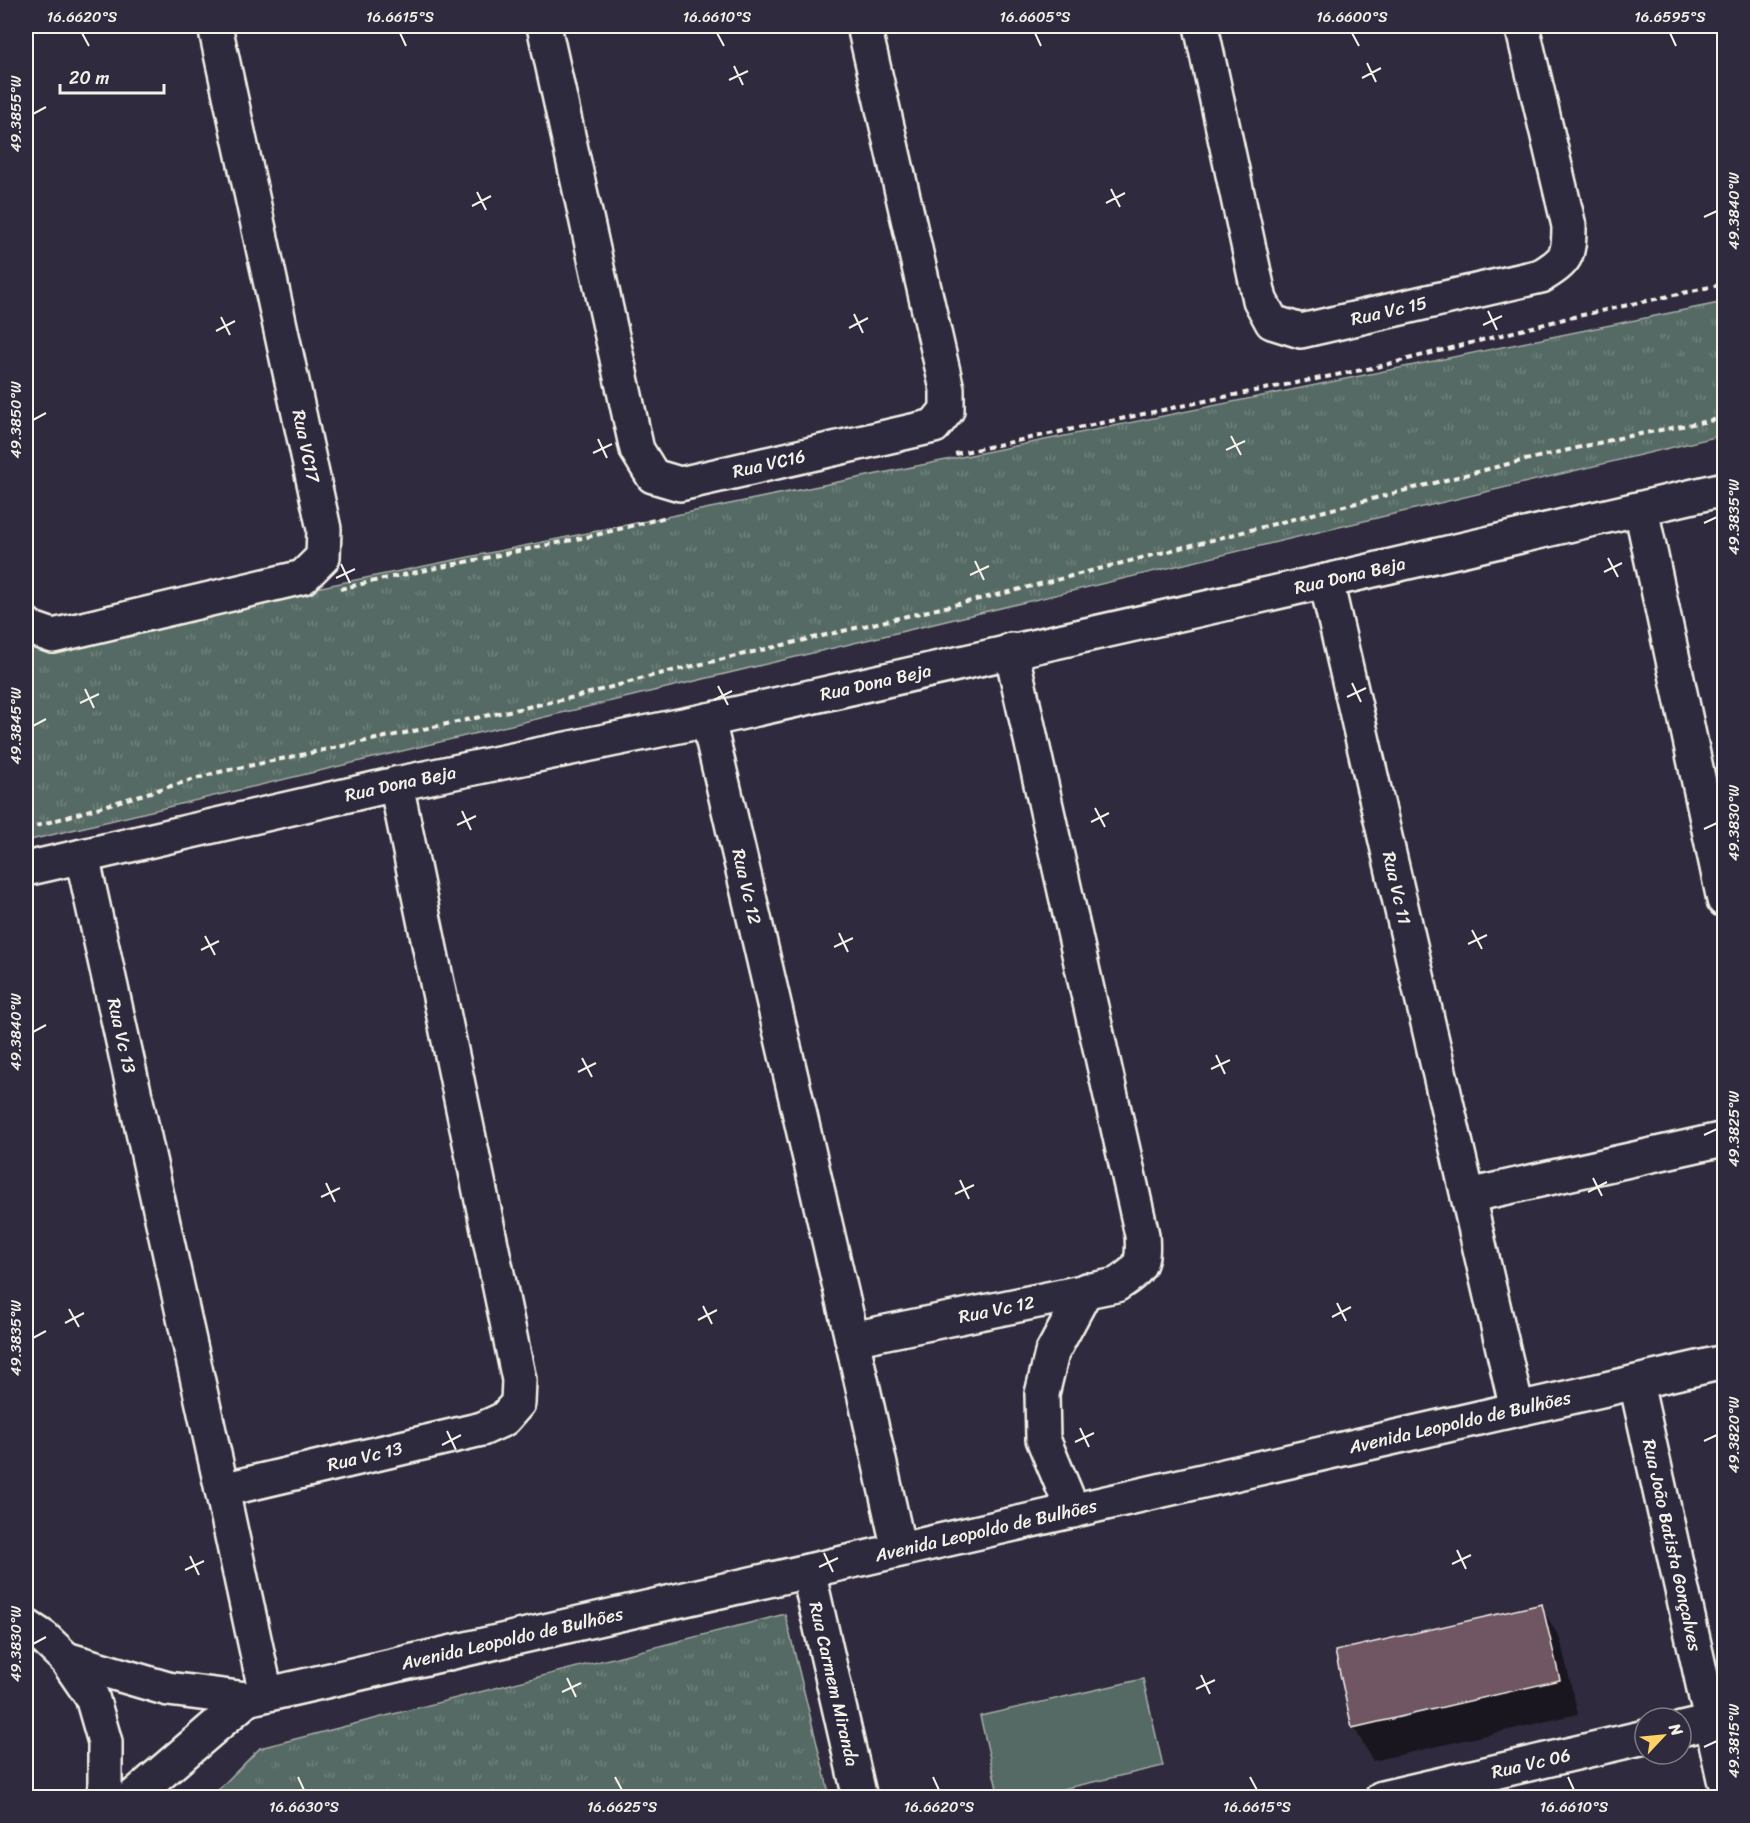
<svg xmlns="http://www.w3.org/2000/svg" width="1750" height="1823" font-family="Sriracha,sans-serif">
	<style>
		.green { fill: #576b65; stroke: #a6aea6; stroke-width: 1.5 }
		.park { fill: url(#park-tufts); stroke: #a6aea6; stroke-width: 1.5 }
		.shadow { fill: #0007 }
		.building { fill: #6f5762; stroke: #f4f1e8; stroke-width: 1.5 }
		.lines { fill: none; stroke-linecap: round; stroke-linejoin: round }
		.minor-casing { stroke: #f4f1e8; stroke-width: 38 }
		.path { stroke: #f4f1e8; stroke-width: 4; stroke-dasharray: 6 4.5; stroke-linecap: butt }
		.minor { stroke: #2f2a3d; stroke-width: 33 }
		.ticks { fill: none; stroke: #f4f1e8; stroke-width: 2 }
		.labels { text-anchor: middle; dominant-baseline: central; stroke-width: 4.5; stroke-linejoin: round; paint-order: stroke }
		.street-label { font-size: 18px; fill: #f4f1e8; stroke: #2f2a3d }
		.neatline { fill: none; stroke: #f4f1e8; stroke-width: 2 }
		.ticks-label { font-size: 15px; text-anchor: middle; fill: #f4f1e8 }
	</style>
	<defs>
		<pattern id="park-tufts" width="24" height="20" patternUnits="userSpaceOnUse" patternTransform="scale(1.5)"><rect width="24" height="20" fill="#576b65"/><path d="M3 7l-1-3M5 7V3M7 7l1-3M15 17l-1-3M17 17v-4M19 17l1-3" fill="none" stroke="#70817b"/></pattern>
	</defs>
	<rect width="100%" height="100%" fill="#2f2a3d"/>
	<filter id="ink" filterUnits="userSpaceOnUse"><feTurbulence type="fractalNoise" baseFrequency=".0167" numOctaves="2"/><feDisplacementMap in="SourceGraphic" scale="12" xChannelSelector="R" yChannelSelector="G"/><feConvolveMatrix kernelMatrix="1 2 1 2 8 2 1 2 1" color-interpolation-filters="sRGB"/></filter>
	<g filter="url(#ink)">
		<path class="green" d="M1143,1679L1163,1766L1028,1797H999L980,1716Z"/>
		<g class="park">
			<path d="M1724,302V435L26,841V647Z"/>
			<path d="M785,1614L830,1797H211L260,1748Z"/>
		</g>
		<path class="shadow" d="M1541,1606L1560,1639L1578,1714L1373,1761L1354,1727Z"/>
		<path class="building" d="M1542,1604L1560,1680L1352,1728L1335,1651Z"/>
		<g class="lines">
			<defs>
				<g id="minor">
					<path id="s1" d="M544,26L637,450L653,476L680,484L934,426L947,410V389L864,26"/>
					<path id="s2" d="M1201,26L1260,300L1272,322L1301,331L1541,276C1567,260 1569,256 1569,226L1522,26"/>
					<path d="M1641,509L1724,900"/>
					<path id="s3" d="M1326,581L1517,1409"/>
					<path d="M26,624L27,627L53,636L303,577L323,557L324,529L215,26"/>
					<path id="s4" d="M708,720L852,1339L1116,1285C1141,1269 1144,1264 1142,1235L1011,650"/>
					<path id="s5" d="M82,856L222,1490L482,1429L504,1419L518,1403L519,1380L396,784"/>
					<path id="s6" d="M26,869L396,784L708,720L1326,581L1724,489"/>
					<path d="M1468,1196L1724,1139"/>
					<path d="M852,1339L899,1550"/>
					<path id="s7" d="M1636,1383L1724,1779"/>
					<path d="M222,1490L266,1694"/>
					<path d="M1073,1511L1043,1439L1042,1394L1052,1353L1086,1290"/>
					<path id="s8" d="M808,1571L860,1798"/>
					<path d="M26,1626L43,1637L66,1659L92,1697L105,1742V1788L102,1798"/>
					<path id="s9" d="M66,1659L168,1689L247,1699L1724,1362"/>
					<path d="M1681,1729L1724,1719"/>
					<path d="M132,1798L247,1699"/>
					<path id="s10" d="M1382,1798L1645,1737"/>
				</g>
			</defs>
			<use href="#minor" class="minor-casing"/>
			<g class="path">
				<path d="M955,454L1224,397L1377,367L1564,319L1724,284"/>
				<path d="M340,589L383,579L596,535L666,517"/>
				<path d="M26,829L215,773L575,697L655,675L1005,593L1508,464L1624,437L1724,418"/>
			</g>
			<use href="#minor" class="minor"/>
		</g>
	</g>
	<path class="ticks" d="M82,33L89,46M400,33L406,46M717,33L724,46M1035,33L1041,46M1352,33L1359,46M1670,33L1676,46M1367,63L1376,82M734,66L743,85M1362,78L1381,68M729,80L748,71M33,114L46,107M1111,189L1120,207M477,192L486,210M1106,203L1125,193M472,206L491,196M1704,217L1717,211M1488,311L1497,330M854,314L863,333M221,317L230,335M1483,325L1502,316M849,328L868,318M216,331L235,321M33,420L46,413M1231,436L1241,455M598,439L607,458M1226,450L1245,441M593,453L612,444M1704,523L1717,517M1608,558L1618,577M975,561L984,580M341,564L350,583M1604,572L1622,563M970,575L989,566M336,578L355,569M1352,683L1361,702M718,686L728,705M85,689L94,708M1347,697L1366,688M714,700L732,691M80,703L99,694M33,726L46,719M1095,808L1105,827M462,811L471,830M1091,822L1109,813M457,825L476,816M1704,829L1717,823M1472,930L1482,949M839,933L848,952M205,936L215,955M1468,944L1487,935M834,947L853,938M201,950L219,941M33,1032L46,1025M1216,1055L1225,1074M582,1058L592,1077M1211,1069L1230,1060M578,1072L596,1063M1704,1135L1717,1129M1593,1178L1602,1196M960,1180L969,1199M326,1183L335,1202M1588,1192L1607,1182M955,1194L974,1185M321,1197L340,1188M1337,1303L1346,1321M703,1306L712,1324M69,1309L79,1327M1332,1317L1351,1307M698,1320L717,1310M65,1323L84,1313M33,1338L46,1331M1080,1428L1089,1447M447,1431L456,1450M1704,1441L1717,1435M1075,1442L1094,1433M442,1445L461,1435M1457,1550L1466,1569M824,1553L833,1572M190,1556L199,1575M1452,1564L1471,1555M819,1567L838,1558M185,1570L204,1561M33,1644L46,1637M1201,1675L1210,1694M567,1678L576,1697M1196,1689L1215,1680M562,1692L581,1683M1704,1747L1717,1741M298,1777L304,1790M615,1777L622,1790M933,1777L939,1790M1250,1777L1257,1790M1568,1777L1574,1790"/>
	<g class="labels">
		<g class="street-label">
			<text stroke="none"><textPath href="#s2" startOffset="426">Rua Vc 15</textPath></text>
			<text transform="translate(306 446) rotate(78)">Rua VC17</text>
			<text stroke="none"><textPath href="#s1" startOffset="584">Rua VC16</textPath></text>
			<text stroke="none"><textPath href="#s6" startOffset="1356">Rua Dona Beja</textPath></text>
			<text stroke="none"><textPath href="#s6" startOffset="870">Rua Dona Beja</textPath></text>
			<text stroke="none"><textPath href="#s6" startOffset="384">Rua Dona Beja</textPath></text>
			<text stroke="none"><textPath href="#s4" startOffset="171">Rua Vc 12</textPath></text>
			<text stroke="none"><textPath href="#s3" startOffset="315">Rua Vc 11</textPath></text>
			<text stroke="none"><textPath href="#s5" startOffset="184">Rua Vc 13</textPath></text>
			<text stroke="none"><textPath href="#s4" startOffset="783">Rua Vc 12</textPath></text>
			<text stroke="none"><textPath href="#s9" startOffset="1430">Avenida Leopoldo de Bulhões</textPath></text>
			<text stroke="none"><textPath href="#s5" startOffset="796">Rua Vc 13</textPath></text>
			<text stroke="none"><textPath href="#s9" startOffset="944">Avenida Leopoldo de Bulhões</textPath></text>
			<text stroke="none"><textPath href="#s7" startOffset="166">Rua João Batista Gonçalves</textPath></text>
			<text stroke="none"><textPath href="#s9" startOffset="458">Avenida Leopoldo de Bulhões</textPath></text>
			<text stroke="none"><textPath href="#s8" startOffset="116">Rua Carmem Miranda</textPath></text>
			<text stroke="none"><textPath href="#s10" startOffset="153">Rua Vc 06</textPath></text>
		</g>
	</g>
	<rect width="1750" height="1823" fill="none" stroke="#2f2a3d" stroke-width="66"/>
	<g transform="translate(1663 1736) rotate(64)"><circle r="28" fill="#2f2a3d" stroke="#7e7a81" stroke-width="1.5"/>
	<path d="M0-4.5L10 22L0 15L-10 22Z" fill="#ffd166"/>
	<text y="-9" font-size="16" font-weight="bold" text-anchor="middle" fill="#f4f1e8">N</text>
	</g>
	<path d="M60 84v9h104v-9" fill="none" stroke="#f4f1e8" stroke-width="3"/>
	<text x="69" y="84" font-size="18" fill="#f4f1e8" stroke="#2f2a3d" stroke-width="4.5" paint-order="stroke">20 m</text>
	<rect x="33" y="33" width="1684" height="1757" class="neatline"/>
	<g class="ticks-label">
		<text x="82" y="22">16.6620°S</text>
		<text x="400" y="22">16.6615°S</text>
		<text x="717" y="22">16.6610°S</text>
		<text x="1035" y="22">16.6605°S</text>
		<text x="1352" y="22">16.6600°S</text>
		<text x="1670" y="22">16.6595°S</text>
		<text transform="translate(16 114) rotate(-90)" y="5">49.3855°W</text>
		<text transform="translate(1734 211) rotate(-90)" y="5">49.3840°W</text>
		<text transform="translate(16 420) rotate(-90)" y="5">49.3850°W</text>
		<text transform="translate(1734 517) rotate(-90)" y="5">49.3835°W</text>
		<text transform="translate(16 726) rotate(-90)" y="5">49.3845°W</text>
		<text transform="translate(1734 823) rotate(-90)" y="5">49.3830°W</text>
		<text transform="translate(16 1032) rotate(-90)" y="5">49.3840°W</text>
		<text transform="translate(1734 1129) rotate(-90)" y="5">49.3825°W</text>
		<text transform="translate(16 1338) rotate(-90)" y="5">49.3835°W</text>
		<text transform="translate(1734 1435) rotate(-90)" y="5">49.3820°W</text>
		<text transform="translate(16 1644) rotate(-90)" y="5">49.3830°W</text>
		<text transform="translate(1734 1741) rotate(-90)" y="5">49.3815°W</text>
		<text x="304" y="1812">16.6630°S</text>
		<text x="622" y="1812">16.6625°S</text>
		<text x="939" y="1812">16.6620°S</text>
		<text x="1257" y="1812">16.6615°S</text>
		<text x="1574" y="1812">16.6610°S</text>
	</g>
</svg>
